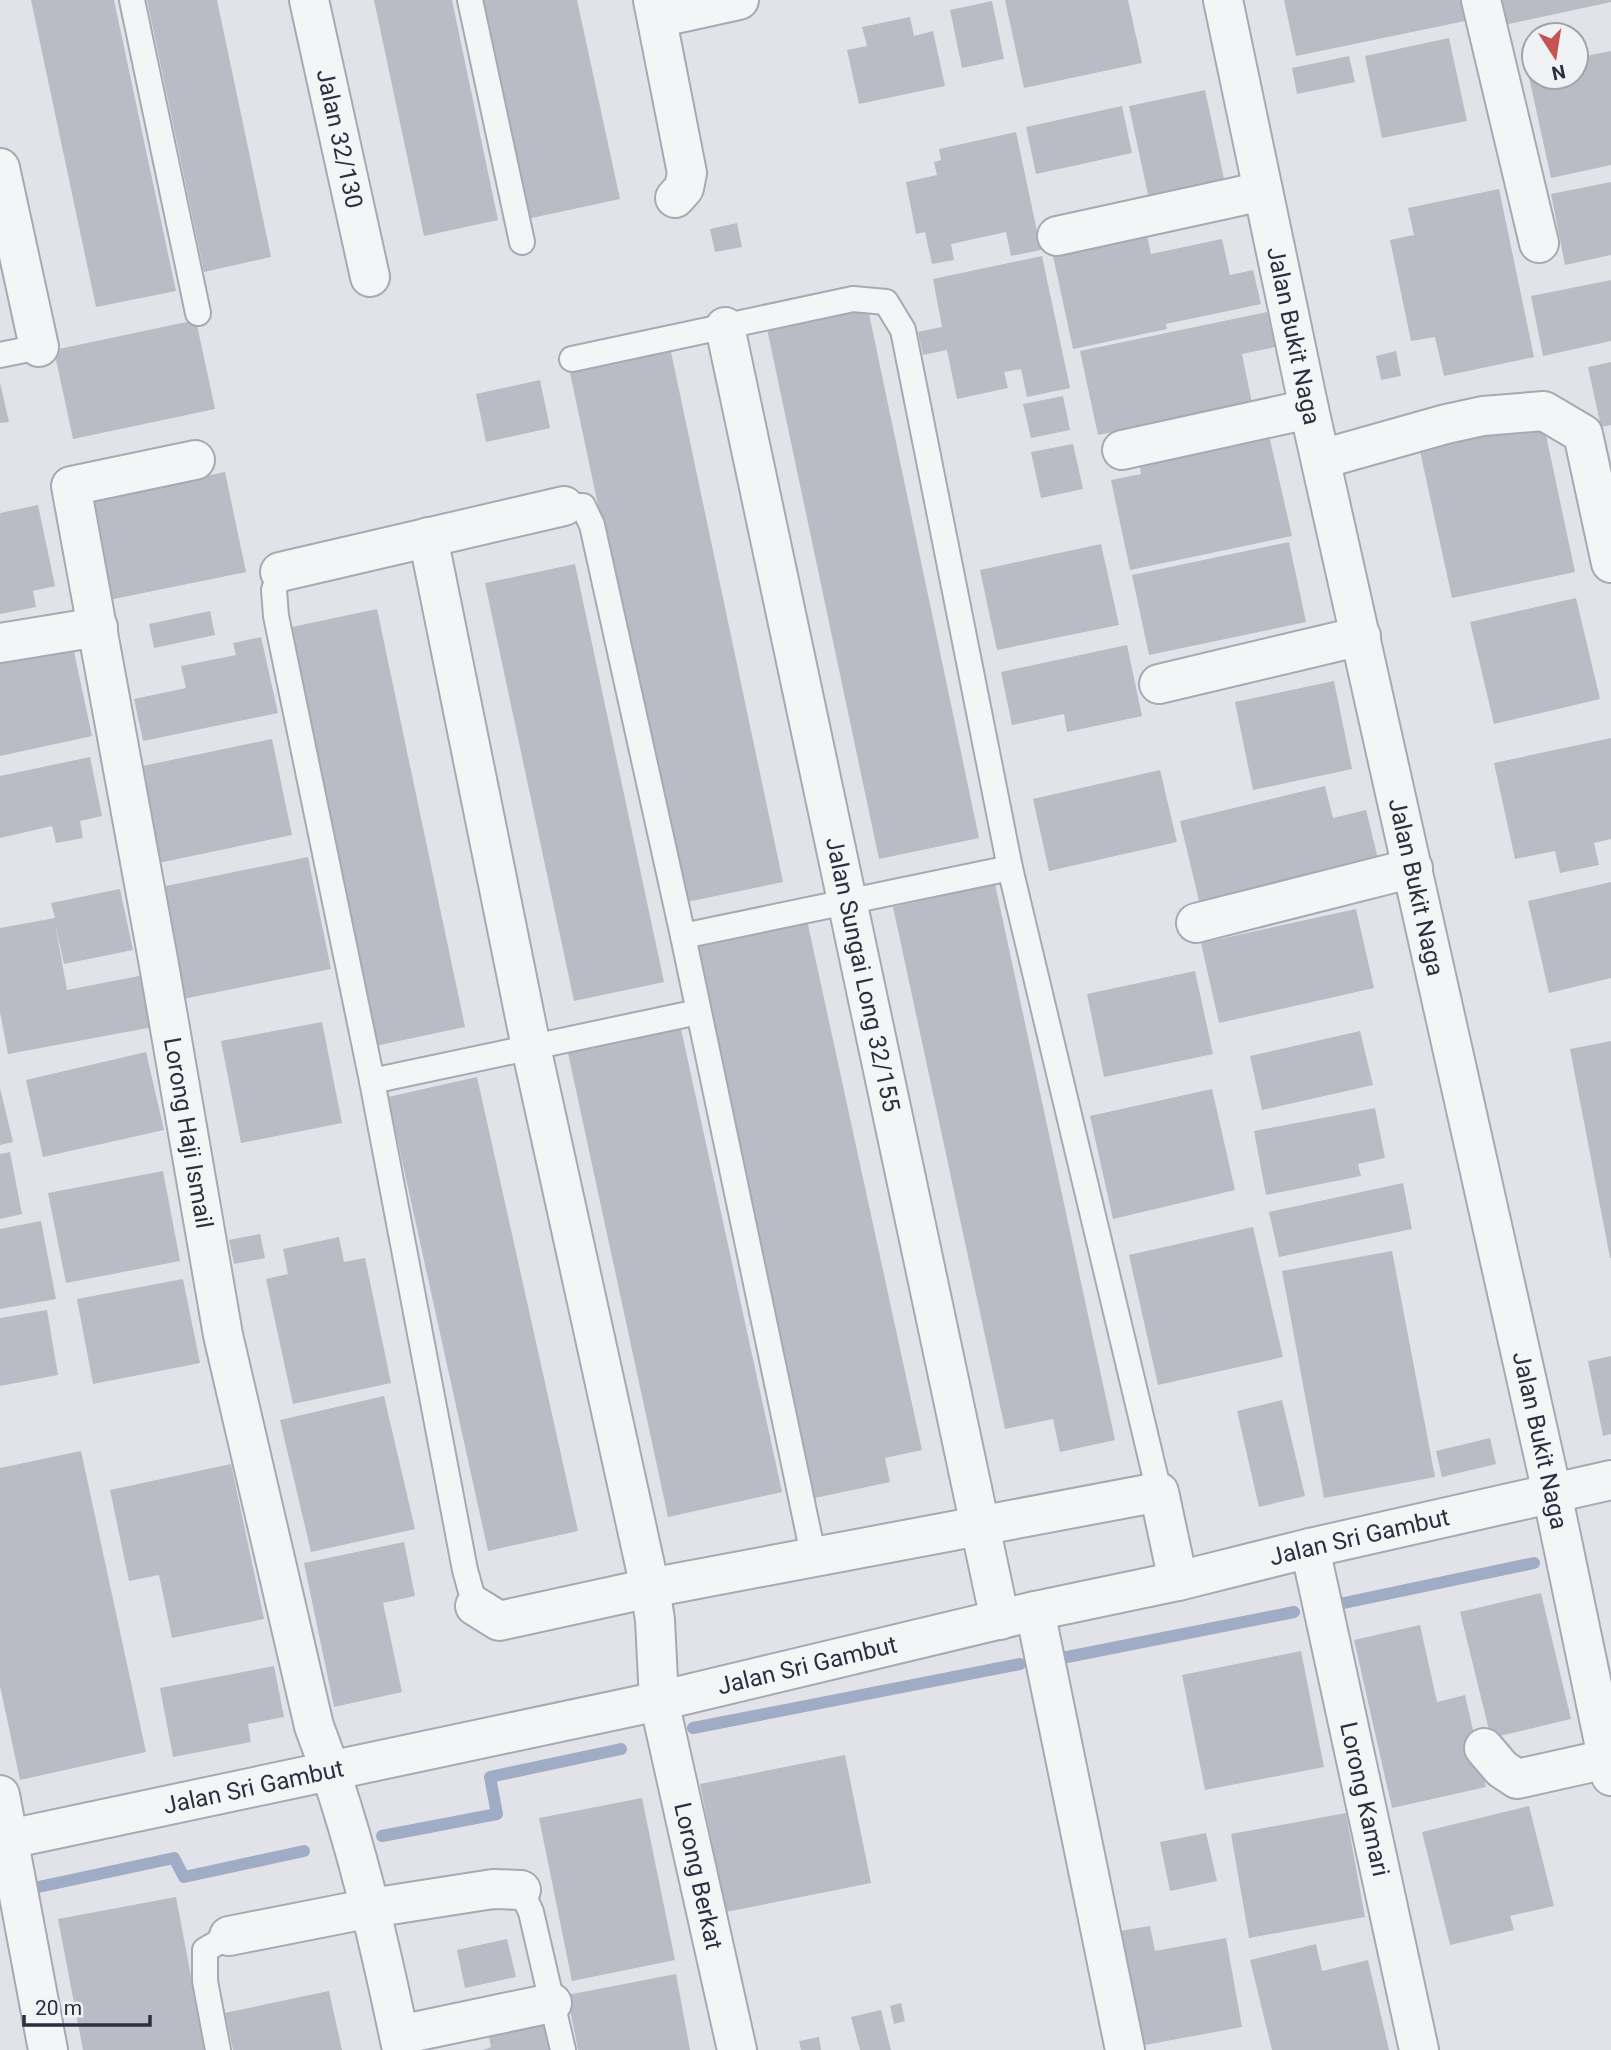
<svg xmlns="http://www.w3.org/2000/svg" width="1611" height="2050" font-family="Roboto,sans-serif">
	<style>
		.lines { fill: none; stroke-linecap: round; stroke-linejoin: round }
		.stream { stroke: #a0acc5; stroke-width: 12 }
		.building { fill: #b9bcc5 }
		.lane-casing { stroke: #a7a9b3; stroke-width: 28 }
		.street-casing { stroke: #a7a9b3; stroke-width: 42 }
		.lane { stroke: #f4f5f7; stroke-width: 24 }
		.street { stroke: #f4f5f7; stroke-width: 38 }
		.labels { text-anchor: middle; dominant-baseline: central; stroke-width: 5; stroke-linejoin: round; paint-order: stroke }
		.street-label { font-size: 24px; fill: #2b2f3f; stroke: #f1f2f6 }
	</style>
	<rect width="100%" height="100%" fill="#e2e3e9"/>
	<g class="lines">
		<g class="stream">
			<path d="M1344,1603L1534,1563"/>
			<path d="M1057,1659L1294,1612"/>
			<path d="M693,1728L1020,1664"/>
			<path d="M382,1836L497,1814L490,1777L621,1749"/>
			<path d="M29,1889L174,1858L184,1877L304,1851"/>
		</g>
	</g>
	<g class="building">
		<path d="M31,0H114L176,291L96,307Z"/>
		<path d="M147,0H217L271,257L204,272Z"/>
		<path d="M374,0H452L498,220L424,236Z"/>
		<path d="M481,0H577L620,199L527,219Z"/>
		<path d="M1005,0H1128L1142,63L1024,88Z"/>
		<path d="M1284,0H1471L1475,19L1296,56Z"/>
		<path d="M1499,0H1611V2L1504,25Z"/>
		<path d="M992,1L1004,59L962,68L950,10Z"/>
		<path d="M910,17L914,36L933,31L945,86L859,104L847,50L867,46L862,27Z"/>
		<path d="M1449,38L1467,121L1382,138L1365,56Z"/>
		<path d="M1611,51V165L1551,178L1527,68L1534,67V77H1576V58Z"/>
		<path d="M1349,56L1355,82L1297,94L1292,68Z"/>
		<path d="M1205,90L1226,188L1150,204L1129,106Z"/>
		<path d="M1122,106L1132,153L1036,174L1026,127Z"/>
		<path d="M1016,132L1041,250L1011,256L1006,232L951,244L954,260L932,264L925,232L916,234L906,182L937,175L934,162L941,160L939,149Z"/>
		<path d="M1611,182V255L1565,265L1551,194Z"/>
		<path d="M1499,189L1534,357L1444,376L1435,337L1411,341L1390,240L1414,235L1408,208Z"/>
		<path d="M737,223L742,247L715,252L710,229Z"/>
		<path d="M1146,231L1151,254L1222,239L1230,275L1253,270L1261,304L1166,324L1167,329L1073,349L1052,251Z"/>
		<path d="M1042,256L1070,388L1027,397L1021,369L1004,372L1008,388L957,399L947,350L923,355L918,332L942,327L933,279Z"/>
		<path d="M1611,280V341L1543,356L1531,296Z"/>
		<path d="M867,304L979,838L879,859L766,324Z"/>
		<path d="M1267,312L1275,347L1242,354L1252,403L1098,435L1080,351Z"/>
		<path d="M196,320L215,409L73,439L54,350Z"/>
		<path d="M670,347L783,882L682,903L569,368Z"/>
		<path d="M1396,351L1401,376L1381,380L1376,356Z"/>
		<path d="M1611,362V425L1601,427L1588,367Z"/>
		<path d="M540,380L550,428L486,442L476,394Z"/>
		<path d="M0,383L9,422L0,423Z"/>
		<path d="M1063,396L1070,430L1031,438L1023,404Z"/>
		<path d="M1542,416L1575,572L1452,598L1418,442Z"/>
		<path d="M1268,431L1292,536L1130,570L1111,480L1141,474L1138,457Z"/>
		<path d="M1073,444L1083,489L1041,498L1031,452Z"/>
		<path d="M225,472L246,572L104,601L83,502Z"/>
		<path d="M38,505L55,586L33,591L36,607L0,614V513Z"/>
		<path d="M1289,542L1306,622L1149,655L1132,575Z"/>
		<path d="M1101,544L1119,625L997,650L980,570Z"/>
		<path d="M575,564L664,982L574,1001L485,583Z"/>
		<path d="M1576,598L1600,699L1494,724L1470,622Z"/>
		<path d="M377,609L465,1027L375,1046L287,628Z"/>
		<path d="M210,611L215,635L154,648L149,624Z"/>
		<path d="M70,633L92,736L0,756V648Z"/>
		<path d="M261,637L278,713L143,741L134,699L186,688L181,666L236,655L233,643Z"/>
		<path d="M1127,645L1142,716L1067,732L1064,714L1012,725L1001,672Z"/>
		<path d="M1334,681L1352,769L1253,790L1235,702Z"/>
		<path d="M1611,738V839L1594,843L1599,865L1560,873L1555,851L1515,859L1494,763Z"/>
		<path d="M272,739L292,835L154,864L133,768Z"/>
		<path d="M90,757L102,816L80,821L83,838L56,843L52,826L0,838V776Z"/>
		<path d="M1160,770L1177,842L1049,871L1033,799Z"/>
		<path d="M1325,786L1333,818L1366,810L1379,863L1200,905L1180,821Z"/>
		<path d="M308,857L331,969L178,1000L156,888Z"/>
		<path d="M1611,882V978L1549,993L1528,901Z"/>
		<path d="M995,884L1115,1440L1060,1452L1053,1419L1005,1429L893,907Z"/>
		<path d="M120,889L133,950L64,964L55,923L67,990L144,975L153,1027L8,1054L0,1012V928L55,918L51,903Z"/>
		<path d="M1356,909L1374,988L1219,1023L1201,943Z"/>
		<path d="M807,920L922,1450L885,1458L890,1482L815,1498L696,944Z"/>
		<path d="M1195,971L1213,1054L1104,1077L1087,994Z"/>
		<path d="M322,1022L342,1123L241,1143L221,1041Z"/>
		<path d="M681,1029L782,1492L668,1517L568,1053Z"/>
		<path d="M1360,1031L1373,1085L1262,1110L1250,1056Z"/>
		<path d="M1611,1041V1258H1610L1570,1049Z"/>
		<path d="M146,1052L164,1130L43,1157L26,1080Z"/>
		<path d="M477,1077L578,1531L488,1551L388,1097Z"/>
		<path d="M0,1088L13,1142L0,1145Z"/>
		<path d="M1212,1089L1235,1190L1113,1219L1090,1116Z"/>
		<path d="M1375,1108L1385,1158L1358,1164L1361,1176L1266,1195L1254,1131Z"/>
		<path d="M10,1152L22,1214L0,1219V1154Z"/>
		<path d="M163,1171L180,1261L66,1283L48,1193Z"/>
		<path d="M1403,1183L1412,1229L1279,1257L1269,1212Z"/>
		<path d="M41,1221L56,1299L0,1309V1229Z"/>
		<path d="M1253,1227L1283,1357L1158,1385L1129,1255Z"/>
		<path d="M260,1234L265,1258L234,1264L229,1240Z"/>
		<path d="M339,1237L344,1262L365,1258L391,1383L293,1404L266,1279L288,1274L283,1249Z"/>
		<path d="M1392,1251L1435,1477L1324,1498L1282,1271Z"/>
		<path d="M183,1279L200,1363L93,1384L77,1299Z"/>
		<path d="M47,1310L58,1375L0,1386V1318Z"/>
		<path d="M1611,1356V1434L1603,1436L1588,1361Z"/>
		<path d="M384,1396L415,1529L311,1552L280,1420Z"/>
		<path d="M1282,1400L1305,1496L1259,1507L1237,1411Z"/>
		<path d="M1490,1438L1496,1464L1442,1477L1436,1451Z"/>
		<path d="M81,1451L146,1752L20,1780L0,1686V1468Z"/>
		<path d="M231,1464L264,1619L172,1638L159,1575L129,1581L110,1490Z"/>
		<path d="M404,1542L415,1596L383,1603L402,1692L334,1707L304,1563Z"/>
		<path d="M1541,1593L1571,1719L1491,1738L1460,1612Z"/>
		<path d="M1420,1625L1437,1702L1465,1695L1486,1787L1392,1808L1354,1640Z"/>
		<path d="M1301,1651L1324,1767L1205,1790L1182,1675Z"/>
		<path d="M274,1666L284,1717L248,1724L251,1742L173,1757L160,1688Z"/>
		<path d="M845,1755L871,1883L726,1912L700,1784Z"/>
		<path d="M642,1798L675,1960L572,1981L539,1818Z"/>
		<path d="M1529,1806L1554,1906L1510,1916L1514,1930L1450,1945L1422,1832Z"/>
		<path d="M1346,1813L1365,1917L1249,1938L1231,1834Z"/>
		<path d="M1206,1833L1217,1881L1170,1891L1160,1842Z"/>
		<path d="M176,1897L205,2050H83L58,1919Z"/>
		<path d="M1150,1926L1155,1951L1226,1938L1242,2027L1134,2047L1114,1932Z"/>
		<path d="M507,1939L516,1977L465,1988L457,1950Z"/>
		<path d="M1316,1944L1322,1971L1368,1960L1389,2050H1272L1250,1960Z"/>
		<path d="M676,1974L690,2050H578L567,1995Z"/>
		<path d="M329,1991L342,2050H233L225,2013Z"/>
		<path d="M901,2003L905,2021L894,2024L890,2006Z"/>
		<path d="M881,2010L891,2050H860L851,2017Z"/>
		<path d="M543,2015L550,2050H483L491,2047L487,2027Z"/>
		<path d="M819,2037L821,2050H801L799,2041Z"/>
	</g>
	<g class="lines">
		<defs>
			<g id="lane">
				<path d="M132,0L198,313"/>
				<path d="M470,0L522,242"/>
				<path d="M0,355L39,347"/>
				<path d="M572,359L853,299L886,302L903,330L1010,868L1159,1492"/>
				<path d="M564,506H583L592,525L683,936L814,1559"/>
				<path d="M280,572L274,590L276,616L372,1081L465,1570L475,1606"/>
				<path d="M683,936L1010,868"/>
				<path d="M372,1081L698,1012"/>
				<path d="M521,1890L531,1912L563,2050"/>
				<path d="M218,2050L205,1981V1950L229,1936"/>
			</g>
			<g id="street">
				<path id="s1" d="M309,0L370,277"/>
				<path d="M653,0L687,173L684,188L675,198"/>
				<path id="s2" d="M1223,0L1309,409L1552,1493L1611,1776"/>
				<path d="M1481,0L1539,243"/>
				<path d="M657,18L739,0"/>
				<path d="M0,168L39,347"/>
				<path d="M1057,236L1263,191"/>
				<path id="s3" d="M725,327L1000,1620"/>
				<path d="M1122,450L1309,409"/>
				<path d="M1322,459L1446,424L1483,416L1544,411L1583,434L1611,563"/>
				<path id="s4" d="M195,460L71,486L159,965L223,1335L314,1726C354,1831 379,1940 402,2050"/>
				<path id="s5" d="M428,537L531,1047L650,1588L655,1620L659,1701L737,2050"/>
				<path d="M280,572L564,506"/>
				<path d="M0,643L98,627"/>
				<path d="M1159,684L1361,636"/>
				<path d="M1196,923L1413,868"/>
				<path id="s6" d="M1310,1548L1419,2050"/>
				<path d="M475,1606L499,1621L650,1588L1159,1492L1178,1581"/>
				<path d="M1035,1611L1125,2050"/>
				<path d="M1484,1748L1502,1769L1517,1779L1607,1759"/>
				<path d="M0,1795L48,2050"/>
				<path id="s7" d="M0,1841L659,1701L1035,1611L1178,1581L1310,1548L1611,1480"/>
				<path d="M229,1936L371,1908L493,1889L521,1890"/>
				<path d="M399,2035L552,2003"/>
			</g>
		</defs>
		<use href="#lane" class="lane-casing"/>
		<use href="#street" class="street-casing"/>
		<use href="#lane" class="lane"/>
		<use href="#street" class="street"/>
	</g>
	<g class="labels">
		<g class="street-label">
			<text stroke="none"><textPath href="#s1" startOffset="142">Jalan 32/130</textPath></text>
			<text stroke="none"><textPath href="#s2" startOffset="343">Jalan Bukit Naga</textPath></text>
			<text stroke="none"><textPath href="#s2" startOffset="908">Jalan Bukit Naga</textPath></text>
			<text stroke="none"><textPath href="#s3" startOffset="662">Jalan Sungai Long 32/155</textPath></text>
			<text stroke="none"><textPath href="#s4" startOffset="784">Lorong Haji Ismail</textPath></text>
			<text stroke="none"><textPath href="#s2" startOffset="1475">Jalan Bukit Naga</textPath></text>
			<text stroke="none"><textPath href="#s7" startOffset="1393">Jalan Sri Gambut</textPath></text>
			<text stroke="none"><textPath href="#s7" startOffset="826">Jalan Sri Gambut</textPath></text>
			<text stroke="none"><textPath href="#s7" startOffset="259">Jalan Sri Gambut</textPath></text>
			<text stroke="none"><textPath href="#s6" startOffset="257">Lorong Kamari</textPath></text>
			<text stroke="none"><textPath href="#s5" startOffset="1367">Lorong Berkat</textPath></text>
		</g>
	</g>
	<g transform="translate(1555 56) rotate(168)"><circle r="33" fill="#f1f2f6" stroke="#a2a4ad" stroke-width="2"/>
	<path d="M0-5L12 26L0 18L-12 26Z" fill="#c25553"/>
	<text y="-10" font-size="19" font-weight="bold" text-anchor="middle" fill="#2b2f3f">N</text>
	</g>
	<path d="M24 2015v10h126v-10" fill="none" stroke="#2b2f3f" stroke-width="3.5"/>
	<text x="35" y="2015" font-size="21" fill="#2b2f3f" stroke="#f1f2f6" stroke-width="5" paint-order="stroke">20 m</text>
</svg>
